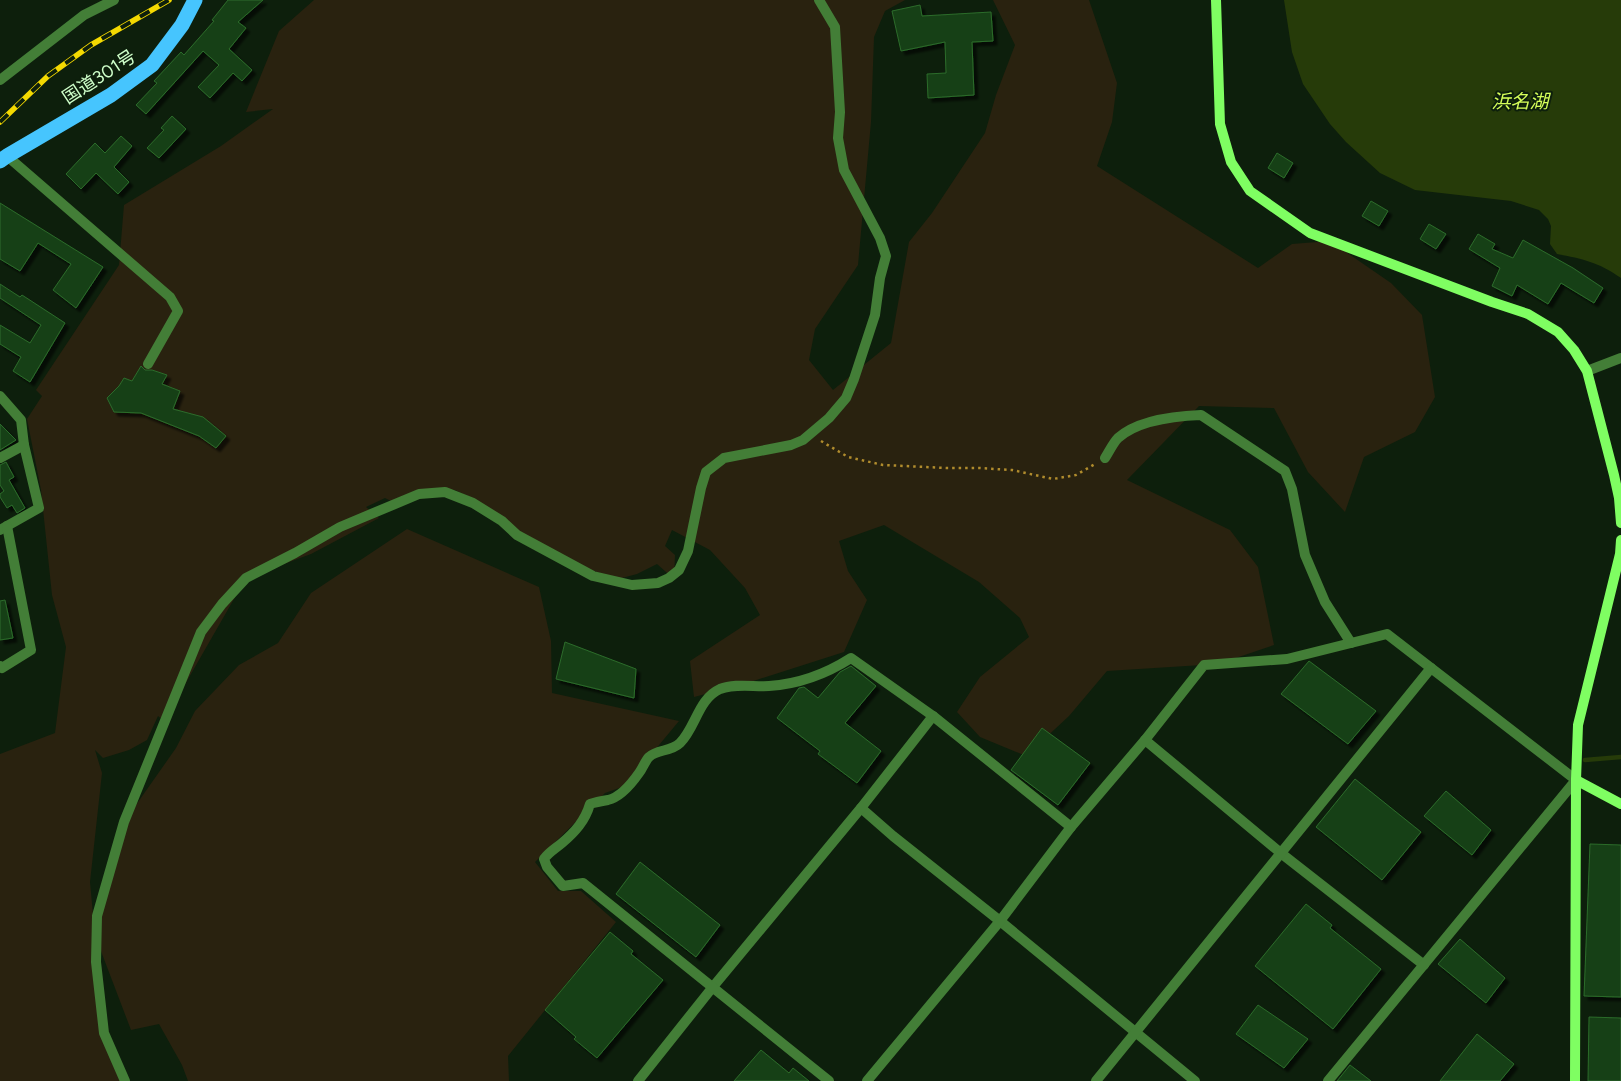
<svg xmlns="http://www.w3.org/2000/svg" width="1621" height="1081" font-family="Figtree,'Noto Sans JP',sans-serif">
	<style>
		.green { fill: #29220f }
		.water { fill: #263b09 }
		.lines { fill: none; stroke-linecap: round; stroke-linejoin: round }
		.stream { stroke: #263b09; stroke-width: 4.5 }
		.building { fill: #194018; stroke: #2b6c2a; filter: url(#shadow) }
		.path { stroke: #b08c2d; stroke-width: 2.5; stroke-dasharray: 2.5 4; stroke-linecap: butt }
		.street { stroke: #437e37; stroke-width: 10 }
		.secondary { stroke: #7ffe62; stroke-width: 10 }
		.highway { stroke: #46c5fe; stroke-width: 15 }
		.rail-casing { stroke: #f4d901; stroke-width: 5.5 }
		.rail { stroke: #0d1f0c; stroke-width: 4; stroke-dasharray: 11; stroke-linecap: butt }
		.labels { text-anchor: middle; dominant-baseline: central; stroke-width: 4; stroke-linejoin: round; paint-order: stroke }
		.street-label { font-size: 18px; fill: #cfffca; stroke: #0d1f0c }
		.water-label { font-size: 19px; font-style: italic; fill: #d5fe59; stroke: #0d1f0c }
	</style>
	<defs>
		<filter id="shadow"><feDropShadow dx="4" dy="4" stdDeviation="1" flood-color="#0009"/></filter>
	</defs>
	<rect width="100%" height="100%" fill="#0d1f0c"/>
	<g class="green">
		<path d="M314,0H905L885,11L874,37L871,122L858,265L815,329L809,360L833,390L891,343L909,242L932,213L985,133L996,95L1015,45L993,0H1089L1117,83L1112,122L1097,166L1258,268L1292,244L1330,241L1391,283L1422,315L1435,397L1415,432L1364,457L1345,512L1308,472L1274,408L1199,406L1127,480L1230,530L1258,567L1274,645L1218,664L1107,671L1069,716L1026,756L980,737L957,712L980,677L1029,637L1020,618L979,582L884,525L839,541L848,571L867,600L844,652L744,684L694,697L690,661L760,615L745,588L710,550L672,530L665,546L675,555L674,579L657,564L637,574L618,579L585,568L520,534L472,498L455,490L436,489L395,503L385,498L366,507L379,518L311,554L246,578L164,721L158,716L147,740L129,750L103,758L95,750L102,773L90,882L104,1033L120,1081H0V754L55,733L66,647L52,595L41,490L27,419L42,396L36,390L119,265L124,205L221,146L273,109L246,112L279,31Z"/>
		<path d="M407,529L539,587L551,641L552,693L679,721L625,786L605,793L535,862L558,891H581L616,922L508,1056L509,1081H188L182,1065L159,1024L131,1030L96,938L124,822L176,748L195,711L239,665L278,643L311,593Z"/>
	</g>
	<path class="water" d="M1284,0H1621V278C1598,262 1583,259 1557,254L1550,244L1551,226L1548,219L1539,210L1511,201L1415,190L1380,173L1346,142L1330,124L1303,84L1292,52Z"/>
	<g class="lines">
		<path class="stream" d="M1585,760L1621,757"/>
	</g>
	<g class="building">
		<path d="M228,0H263L238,22L246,28L229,49L252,70L242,81L233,73L210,98L198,87L219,65L203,51L146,114L136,105L157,83L154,81L181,52L184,55L214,21L212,20Z"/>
		<path d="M920,5L922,16L991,12L993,41L972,42L974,95L928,98L927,74L946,73L945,42L901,51L892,11Z"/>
		<path d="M172,116L186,129L159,158L147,148L164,130L161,128Z"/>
		<path d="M121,136L132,146L114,167L129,182L118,194L96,173L81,189L66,174L95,143L105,153Z"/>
		<path d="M1277,153L1293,163L1284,178L1268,168Z"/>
		<path d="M1371,201L1388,211L1379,226L1362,216Z"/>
		<path d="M0,203L103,267L76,308L53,290L71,264L38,243L20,271L0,259Z"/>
		<path d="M1429,224L1446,234L1436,249L1420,239Z"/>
		<path d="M1478,234L1495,244L1492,249L1513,258L1523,240L1573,268L1603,288L1594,303L1561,283L1548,304L1517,285L1512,296L1492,286L1500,268L1469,249Z"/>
		<path d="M0,284L20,297L22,295L65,323L30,382L13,371L21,357L0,344V325L30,343L41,325L0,298Z"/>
		<path d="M141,366L145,370H152L167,375L162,384L180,391L173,409L203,417L226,436L216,448L199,436L141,413L114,412L107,398L119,386L124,378L132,381Z"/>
		<path d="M0,424L16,440L0,450Z"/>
		<path d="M6,462L14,477L9,480L25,508L17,513L12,505L7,508L0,497V494L4,491L0,485V465Z"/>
		<path d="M5,600L13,638L0,640V601Z"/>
		<path d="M565,642L636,669L634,698L556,679Z"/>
		<path d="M1309,661L1376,711L1348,744L1281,694Z"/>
		<path d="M851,666L876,686L845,723L881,751L857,783L818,754L820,751L777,718L799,688L804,687L818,698L840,672Z"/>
		<path d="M1042,728L1090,763L1058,805L1011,770Z"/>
		<path d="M1355,779L1421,832L1382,880L1316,827Z"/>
		<path d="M1446,791L1491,830L1472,855L1424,816Z"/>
		<path d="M1590,844L1621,845V997L1584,996Z"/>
		<path d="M640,862L720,925L696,957L616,894Z"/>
		<path d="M1306,904L1332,925L1330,928L1381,969L1333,1029L1255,966Z"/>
		<path d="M610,932L633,951L631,954L663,980L597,1058L574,1039L576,1037L545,1010Z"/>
		<path d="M1460,939L1505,978L1486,1003L1438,964Z"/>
		<path d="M1258,1005L1308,1039L1284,1068L1236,1034Z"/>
		<path d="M1589,1017L1621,1018V1081H1588Z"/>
		<path d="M1477,1034L1514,1064L1500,1081H1440Z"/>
		<path d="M761,1050L789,1073L793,1068L809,1081H734Z"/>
		<path d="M1350,1065L1371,1081H1337Z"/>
	</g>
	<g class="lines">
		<path class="path" d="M821,441L848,457L883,465L947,468H979L1012,470L1053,479L1076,475L1095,464"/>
		<g class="street">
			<path d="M0,80L84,15L114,0"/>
			<path d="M7,156L170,297L178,311L148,364"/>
			<path d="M1587,371L1621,358"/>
			<path d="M0,396L21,420L24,445L39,508L0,530"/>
			<path d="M0,458L24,445"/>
			<path d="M1105,458C1109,452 1113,443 1118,438C1138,420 1176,416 1201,415L1285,471L1292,489L1305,555L1325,602L1351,643"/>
			<path d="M0,666L2,668L31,650L7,526"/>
			<path d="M1145,740L1282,854L1424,965"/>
			<path d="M861,808L893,836L1000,921L1195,1081"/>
			<path d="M125,1081L104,1033L96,962L97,916L124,822L201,632L222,604L246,578L295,553L340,527L419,494L445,492L473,503L502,521L517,535L593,576L632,585L658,583L669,578L679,570L688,551L701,488L706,472L724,458L791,445L803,440L829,418L846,398L854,379L875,315L880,278L886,256L880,238L844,170L838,138L840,112L835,27L819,0"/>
			<path d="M638,1081L712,988L861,808L933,716"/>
			<path d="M829,1081L583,883L563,886L547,867L544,859C549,852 555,849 562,843C575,832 585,821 590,804C596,802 602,801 608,800C621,797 632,783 639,773C643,768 645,761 649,757C657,749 671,752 680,743C696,727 698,699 720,689C735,683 754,687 769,686C800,684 826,674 851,658L933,716L1071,827"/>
			<path d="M867,1081L1000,921L1071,827L1145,740L1204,665L1287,659L1387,634L1576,780L1328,1081"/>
			<path d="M1096,1081L1431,668"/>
		</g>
		<g class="secondary">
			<path d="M1216,0L1220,124L1231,162L1250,191L1310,233L1492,302L1528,314L1558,332L1574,350L1587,371L1614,475L1619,498L1621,523"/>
			<path d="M1576,780L1621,804"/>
			<path d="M1575,1081L1576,780L1578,725L1620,554L1621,540"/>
		</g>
		<path class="highway" d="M0,161L7,156L111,95L152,65L182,25L195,0"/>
		<defs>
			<path id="rail" d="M0,122L48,76L91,45L169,0"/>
		</defs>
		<use href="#rail" class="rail-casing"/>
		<use href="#rail" class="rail"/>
	</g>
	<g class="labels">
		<g class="street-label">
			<text transform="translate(99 77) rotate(-33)">国道301号</text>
		</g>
		<g class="water-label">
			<text x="1520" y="101">浜名湖</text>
		</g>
	</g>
</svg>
